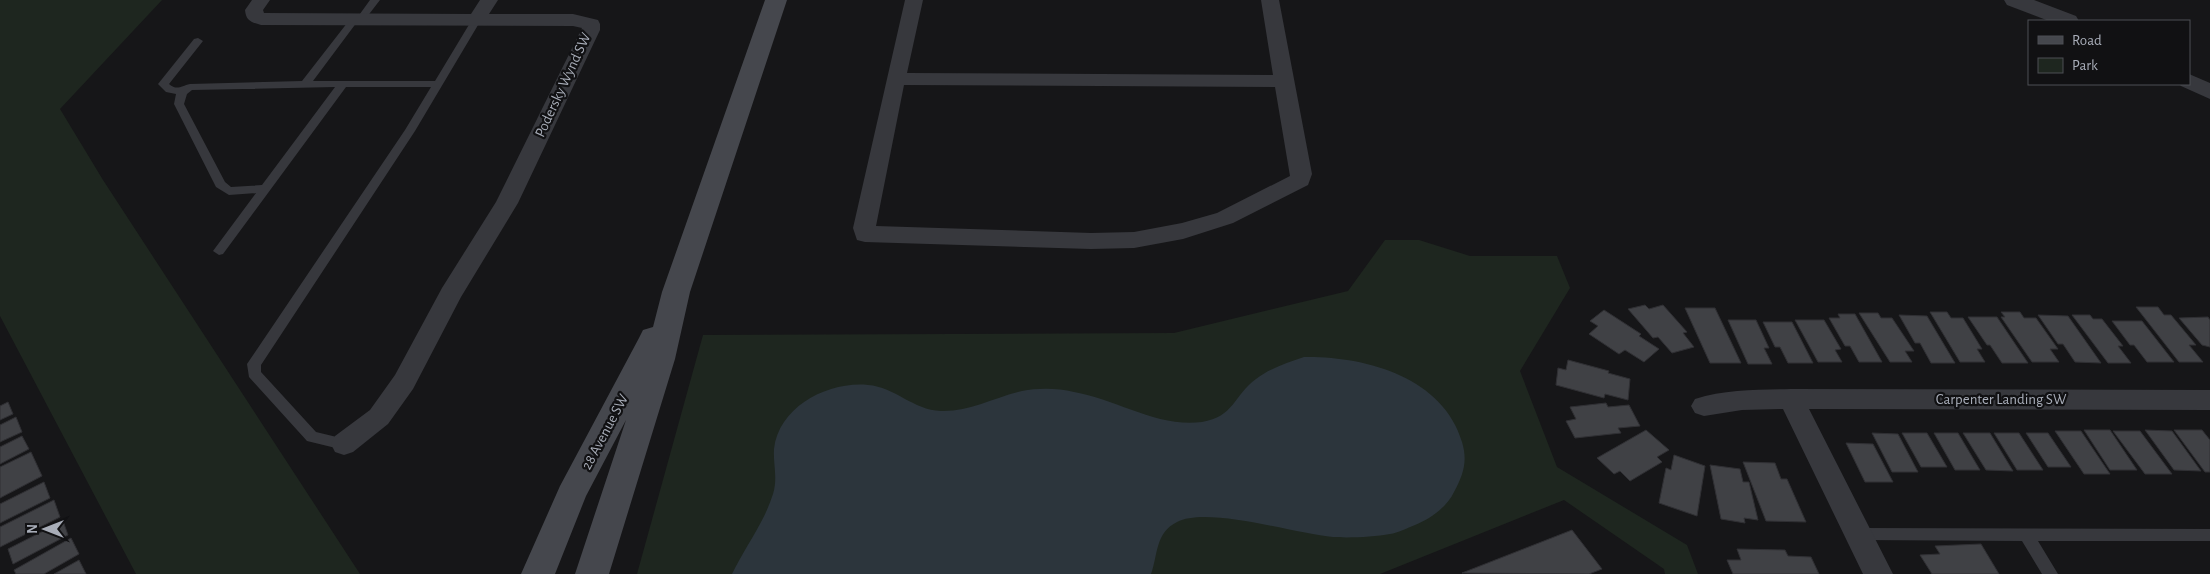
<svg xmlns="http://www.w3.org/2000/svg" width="2210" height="574" font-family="'Alegreya Sans',sans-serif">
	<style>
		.green { fill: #1e261f }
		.water { fill: #2c353c }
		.building { fill: #404145; stroke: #303034 }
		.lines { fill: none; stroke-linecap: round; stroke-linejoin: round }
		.service { fill: #37383d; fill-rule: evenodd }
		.minor { fill: #37383d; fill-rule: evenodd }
		.tertiary { fill: #37383d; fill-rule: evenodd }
		.secondary { fill: #45474d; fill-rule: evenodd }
		.labels { text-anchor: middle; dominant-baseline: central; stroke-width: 4.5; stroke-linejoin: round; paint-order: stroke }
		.street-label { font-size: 15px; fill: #a8adb8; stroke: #111113 }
	</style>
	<rect width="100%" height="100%" fill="#161618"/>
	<g class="green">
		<path d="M0,0H162L60,109L103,180L360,574H136L0,316Z"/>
		<path d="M1385,240H1419L1470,256H1557L1570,288L1520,371L1557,467L1687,545L1698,574H1665L1664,569L1564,500L1380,574H637L703,335L1174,333L1348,291Z"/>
	</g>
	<path class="water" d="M1304,357C1365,356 1443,377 1462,442C1468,462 1463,475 1454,492C1447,507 1430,519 1415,525C1407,528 1398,533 1390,534C1374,537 1349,538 1333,537C1296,534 1208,506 1177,522C1155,533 1158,555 1151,574H732C745,547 764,523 773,494C778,478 773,464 774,449C779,406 829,381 868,385C895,387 913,410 941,411C969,412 995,397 1022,391C1038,388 1057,388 1074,392C1116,399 1158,428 1202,422C1234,417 1234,395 1256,379C1270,368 1287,363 1304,357Z"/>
	<g class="building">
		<path d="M1645,305L1649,309L1663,305L1687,332L1683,333L1694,347L1672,353L1658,337L1653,338L1628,309Z"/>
		<path d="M2136,307H2158L2164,315H2171L2196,345H2189L2203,362H2179Z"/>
		<path d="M1685,308H1715L1741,363H1710Z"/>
		<path d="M1604,310L1641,334L1639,336L1659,349L1644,362L1625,350L1619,354L1589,334L1598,326L1590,321Z"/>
		<path d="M1930,312H1947L1951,318H1963L1982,349H1977L1985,362H1960Z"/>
		<path d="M2001,312H2020L2024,318H2036L2058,349H2050L2059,362H2032L2001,317H2005Z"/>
		<path d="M1859,313H1878L1881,318H1892L1914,351H1905L1912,362H1890Z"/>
		<path d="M1838,314H1855L1882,362H1859L1850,346H1845L1829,318H1840Z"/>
		<path d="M1899,315L1927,316L1955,363H1931L1920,343H1915Z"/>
		<path d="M2038,315L2068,316L2101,363L2075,362L2063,344H2058Z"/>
		<path d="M2072,315H2090L2093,319H2102L2123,346H2118L2131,363H2108Z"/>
		<path d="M1968,317H1997L2028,363H2002L1990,345H1987Z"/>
		<path d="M2208,317L2210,320V347L2202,345L2179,318Z"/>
		<path d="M1728,320H1756L1769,348H1764L1772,364H1748Z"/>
		<path d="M1795,320H1824L1841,349L1835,350L1842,362H1818Z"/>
		<path d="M2112,321H2142L2174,362H2147L2134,345H2130Z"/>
		<path d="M1763,322H1792L1813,363H1788L1780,347H1775Z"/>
		<path d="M1568,360L1609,371L1608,373L1630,379L1628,400L1605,394L1604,398L1556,385L1558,368L1566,370Z"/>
		<path d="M8,402L13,414L0,420V406Z"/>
		<path d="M1606,403L1608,407L1629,405L1640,426L1618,428L1621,433L1575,438L1566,421L1576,419L1570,407Z"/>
		<path d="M16,417L22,432L0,442V425Z"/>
		<path d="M1646,430L1669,450L1657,457L1662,462L1630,481L1620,471L1614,474L1597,458Z"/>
		<path d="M2084,430H2110L2137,470H2110Z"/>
		<path d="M2145,430L2172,431L2201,471L2174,470Z"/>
		<path d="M2174,430H2202L2210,440V472H2205Z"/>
		<path d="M2055,431H2081L2110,474H2084Z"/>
		<path d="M2113,431H2140L2172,474H2145Z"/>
		<path d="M1872,433L1898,434L1918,472H1892Z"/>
		<path d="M1902,433H1927L1947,467H1921Z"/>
		<path d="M1934,433H1958L1980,470H1955Z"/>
		<path d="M1963,433H1990L2013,471L1986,470Z"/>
		<path d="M1994,433H2019L2043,470H2017Z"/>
		<path d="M2026,433H2048L2071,467H2048Z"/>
		<path d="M22,436L29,449L0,464V447Z"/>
		<path d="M1846,443L1873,444L1893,482H1865Z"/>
		<path d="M31,452L42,476L0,498V467Z"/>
		<path d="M1674,455L1705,466L1697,516L1659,503L1666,468L1671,470Z"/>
		<path d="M1743,462L1775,463L1781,479H1787L1806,522L1766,521Z"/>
		<path d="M1710,465L1740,469L1743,482H1749L1758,520L1744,518L1745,523L1721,519Z"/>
		<path d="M44,482L50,498L0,523V504Z"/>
		<path d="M54,500L60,517L0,547V527Z"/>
		<path d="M63,521L68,535L13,564L8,549Z"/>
		<path d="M1572,530L1602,569L1589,574L1462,573Z"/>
		<path d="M71,538L79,554L44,574H16L14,570Z"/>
		<path d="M1981,544L1999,574H1932L1920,555L1940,554L1935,546Z"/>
		<path d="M1737,549L1785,550L1788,556L1811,557L1819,574H1733L1727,560H1741Z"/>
		<path d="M79,560L86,574H54Z"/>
	</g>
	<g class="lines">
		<g class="service">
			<path d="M370,0H380L363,22H357L313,81H435L473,18H479L481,20L415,131L261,365V372L316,432L349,440L351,444L349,448L344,450L307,441L249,377L247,364L405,130L431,87H346L223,254L219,255L213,251L256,193L229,195L216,187L174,104L176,94L166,92L158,84L194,39L198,38L203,41L169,84C177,91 181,86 190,84L302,81L351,18H357ZM335,87L262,185L231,187L225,182L184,104L187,94L192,90Z"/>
			<path d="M1859,528L2210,529V541H2038L2058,574H2042L2022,541L1859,540L1854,539L1852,534L1854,529Z"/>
		</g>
		<g class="minor">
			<path d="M252,0H270L263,10L264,13L471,14L480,0H498L489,14H573L598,20L600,24V30L518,203L461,297L413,389L388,424L353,452L344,455L335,452L331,444L335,436L370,410L395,375L442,288L496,202L582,28L573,26L261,25C251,22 246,21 245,10Z"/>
			<path d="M905,0H923L907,73L1273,75L1261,0H1279L1312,174L1308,185L1233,223L1183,239L1134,248L1091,249L865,242L857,240L853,228ZM904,85L1275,87L1290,176L1217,213L1182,223L1134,232L1091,233L876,226Z"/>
			<path d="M1791,389L2210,390V410L1809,409L1893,574H1863L1783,409L1742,410L1704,416L1695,413L1691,406L1695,399C1726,389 1759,390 1791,389Z"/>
		</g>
		<g class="tertiary">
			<path d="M2004,0H2034L2076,16L2079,21H2049L2007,5Z"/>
			<path d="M2189,74L2210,83V99L2181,86L2179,84H2189Z"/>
		</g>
		<path class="secondary" d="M765,0H787L690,292L675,359L609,574H575L626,420L586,496L555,574H521L560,486L639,338L643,330L653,327L662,292Z"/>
	</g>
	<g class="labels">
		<g class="street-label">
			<text transform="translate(563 85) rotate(-65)">Podersky Wynd SW</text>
			<text x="2001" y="399">Carpenter Landing SW</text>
			<text transform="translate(605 432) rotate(-62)">28 Avenue SW</text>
		</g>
	</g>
	<rect x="2028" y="20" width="162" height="65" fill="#111113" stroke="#4d4f55"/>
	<rect x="2038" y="36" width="25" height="8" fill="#45474d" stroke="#4d4f55"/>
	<text x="2072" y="45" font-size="15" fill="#a8adb8">Road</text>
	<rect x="2038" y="58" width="25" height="15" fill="#1e261f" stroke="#4d4f55"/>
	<text x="2072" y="70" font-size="15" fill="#a8adb8">Park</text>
	<g transform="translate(45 529) rotate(270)" stroke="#111113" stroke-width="4" paint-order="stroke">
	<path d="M0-4L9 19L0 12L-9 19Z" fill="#a8adb8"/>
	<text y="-8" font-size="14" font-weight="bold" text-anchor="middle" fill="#a8adb8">N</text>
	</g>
</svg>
